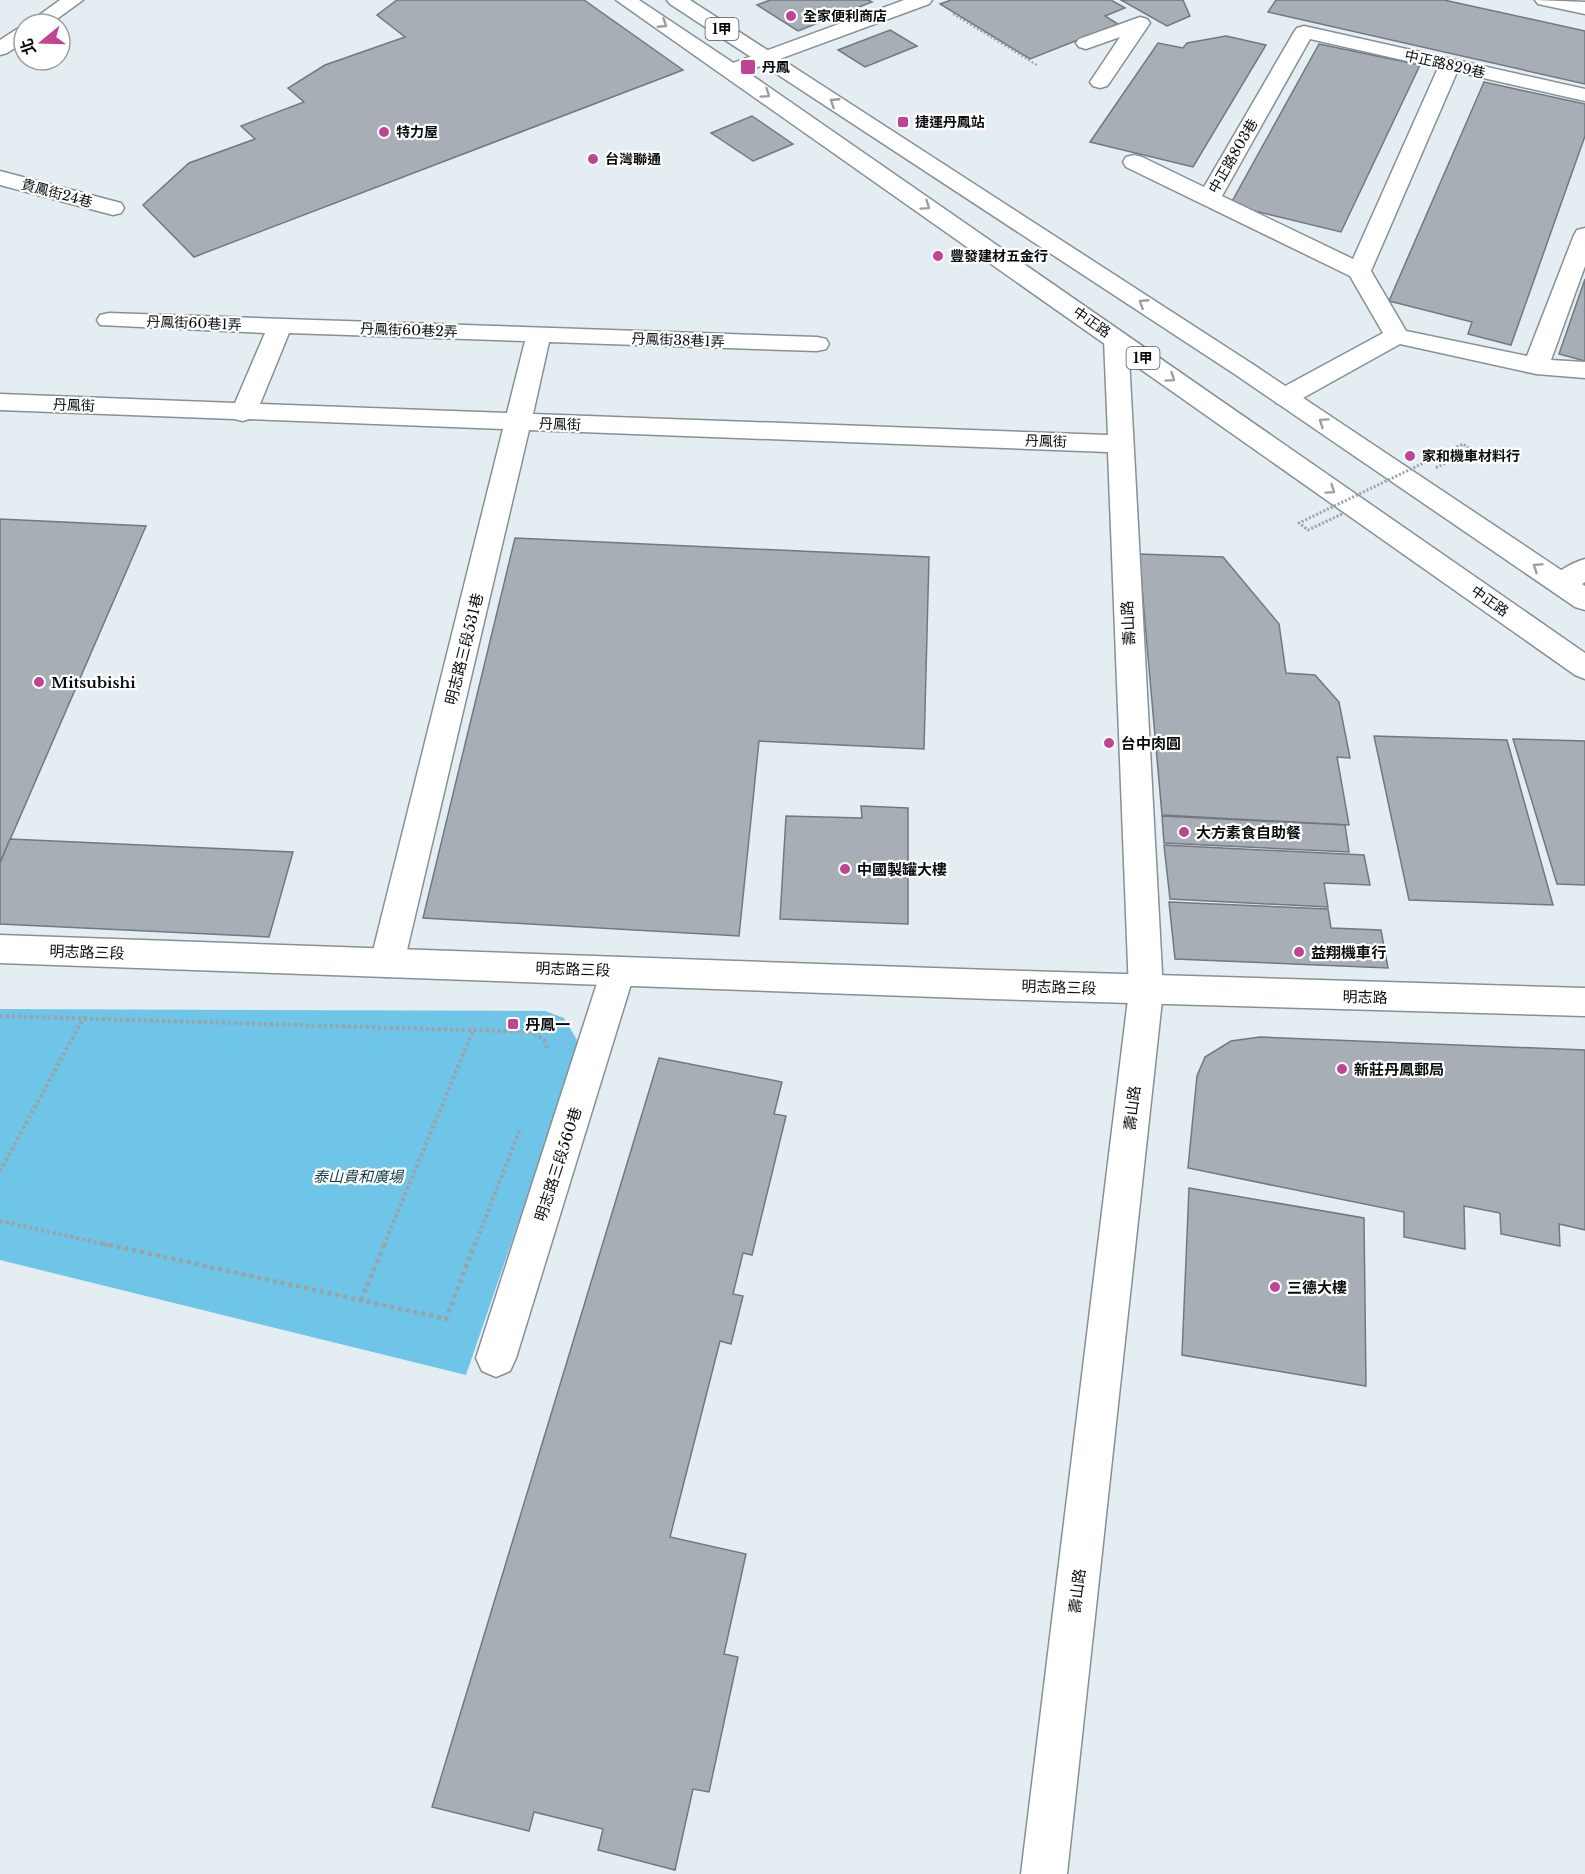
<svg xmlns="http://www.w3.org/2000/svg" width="1585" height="1874" font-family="'Libre Baskerville','Noto Sans TC',serif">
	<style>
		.green { fill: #6fc5e8 }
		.building { fill: #a8aeb5; stroke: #72787f; stroke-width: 1.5 }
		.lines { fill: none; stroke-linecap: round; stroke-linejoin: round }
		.minor-casing { stroke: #879094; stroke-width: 3 }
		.major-casing { stroke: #879094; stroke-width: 3 }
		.path-far2 { stroke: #9ba3a7; stroke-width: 2; stroke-dasharray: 2 2; stroke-linecap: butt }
		.path-far1 { stroke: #9ba3a7; stroke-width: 4; stroke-dasharray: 3 3; stroke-linecap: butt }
		.path { stroke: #9ba3a7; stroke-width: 4.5; stroke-dasharray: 4 4; stroke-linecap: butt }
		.minor { fill: #fff; fill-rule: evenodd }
		.major { fill: #fff; fill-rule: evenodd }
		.path-bridge { stroke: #9ba3a7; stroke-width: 3; stroke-dasharray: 2 2; stroke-linecap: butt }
		.oneway { stroke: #9d9e9e }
		.poi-dot { fill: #c14494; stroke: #fff; stroke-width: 2 }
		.labels { text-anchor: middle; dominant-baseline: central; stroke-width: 4.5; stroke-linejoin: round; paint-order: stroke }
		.far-poi-label { font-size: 14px; font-weight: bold; fill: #090c0d; stroke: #fff; text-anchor: start }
		.shield { fill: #fff; stroke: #535556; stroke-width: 1.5 }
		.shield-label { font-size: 14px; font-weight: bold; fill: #090c0d }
		.far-street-label { font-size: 14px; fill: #090c0d; stroke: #fff }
		.street-label { font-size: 15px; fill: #090c0d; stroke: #fff }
		.poi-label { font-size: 15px; font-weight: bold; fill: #090c0d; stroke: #fff; text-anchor: start }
		.park-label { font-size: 15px; font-style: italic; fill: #113b4b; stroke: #fff }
	</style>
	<rect width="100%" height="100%" fill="#e3edf2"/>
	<path class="green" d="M0,1009L545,1011L564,1018L577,1040L576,1054L466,1375L0,1260Z"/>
	<g class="building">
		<path d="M397,0H584L683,70L194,257L143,205L189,163L255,139L241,126L304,102L288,88L325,65L405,37L377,15Z"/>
		<path d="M770,0H868L872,2L798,31L757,5Z"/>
		<path d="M951,0H1111L1125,8L1105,16L1118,24L1030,59L940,4Z"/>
		<path d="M1121,0H1183L1190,16L1167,26Z"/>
		<path d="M1276,0H1444L1585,31V84L1268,12Z"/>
		<path d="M890,30L917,46L865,67L838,50Z"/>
		<path d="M1226,36L1266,45L1193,167L1090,142L1158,43L1183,48L1187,43Z"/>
		<path d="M1319,44L1420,65L1341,232L1230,205Z"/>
		<path d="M1484,82L1585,104V136L1511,345L1468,334L1472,322L1389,301Z"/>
		<path d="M752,116L793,144L753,161L711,133Z"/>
		<path d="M1585,279V361L1559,354Z"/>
		<path d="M0,519L146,526L0,863Z"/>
		<path d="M515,538L929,557L924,749L759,741L739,936L423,918Z"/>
		<path d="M1139,554L1223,557L1279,624L1286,673L1315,675L1339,702L1350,758L1337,757L1349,825L1162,815Z"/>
		<path d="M1374,736L1507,740L1553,905L1409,900Z"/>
		<path d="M1513,739L1585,741V885L1557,884Z"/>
		<path d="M861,806L908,808V924L780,919L786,816L862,818Z"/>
		<path d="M1162,816L1345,825L1349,852L1164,843Z"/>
		<path d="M10,839L293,852L269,937L0,924V863Z"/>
		<path d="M1164,845L1364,855L1370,885L1324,883L1328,907L1170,899Z"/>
		<path d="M1169,902L1328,909L1331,928L1381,930L1388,968L1175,959Z"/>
		<path d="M1260,1037L1585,1050V1230L1559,1224L1560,1246L1501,1234L1500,1213L1464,1206L1465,1249L1404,1237V1212L1188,1168L1197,1076L1205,1057L1231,1041Z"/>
		<path d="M659,1058L782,1082L774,1114L786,1116L752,1255L743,1253L733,1294L743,1296L731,1344L720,1341L670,1537L746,1554L724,1654L738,1657L709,1792L693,1789L675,1870L598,1850L603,1829L534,1812L529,1831L432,1807Z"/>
		<path d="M1189,1188L1364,1218L1366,1386L1182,1355Z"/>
	</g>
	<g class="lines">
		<defs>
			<g id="minor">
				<path d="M60,0H83L50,24H27Z"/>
				<path d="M904,0H932L929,4L739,74L732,76L725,74L722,70L725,66Z"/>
				<path d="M1535,0L1585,2V14L1538,4Z"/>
				<path d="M1140,17L1147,19L1150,23L1110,82L1107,86L1100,88L1093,86L1090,82L1120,37L1086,49L1079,47L1076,43L1079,39Z"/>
				<path d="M1304,26L1585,89V101L1457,72L1371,271L1406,331L1527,356L1574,235L1577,230L1585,228V266L1551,360L1585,362V378L1536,374L1400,344L1294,403L1285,405L1276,403L1272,397L1276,391L1383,333L1350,276L1126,167L1123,162L1126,157L1134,155L1142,157L1204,187L1294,32L1297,28ZM1310,39L1438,68L1353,259L1222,196Z"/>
				<path d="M24,27V42L7,53L0,55V40L17,29Z"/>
				<path d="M0,171L121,203L124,208L121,213L113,215L0,185Z"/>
				<path d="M109,313L817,337L826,339L829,344L826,349L817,351L549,342L533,414L1108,435L1104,339L1107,334L1116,332L1125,334L1128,339L1163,991L1067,1874H1021L1129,991L1108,452L529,430L404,963L399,973L387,977L375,973L370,963L503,429L249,419L243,421L234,419L0,410V394L235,403L265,333L100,325L97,320L100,315ZM289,333L525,341L507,413L260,404Z"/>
				<path d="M1585,559V582C1573,590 1566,595 1552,591L1548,584C1555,572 1571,563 1585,559Z"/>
				<path d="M618,957L630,961L635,971L516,1358L510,1371L496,1377L482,1371L476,1358L601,971L606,961Z"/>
			</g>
			<g id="major">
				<path d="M616,0H639L753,76L1585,653V679L1575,675Z"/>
				<path d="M667,0H690L1254,365L1585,586V610L1575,607L1236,375L670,4Z"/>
				<path d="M0,935L991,970L1585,988V1016L991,999L0,963Z"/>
			</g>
		</defs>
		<use href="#minor" class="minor-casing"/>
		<use href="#major" class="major-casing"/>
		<path class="path-far2" d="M953,14L1037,65"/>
		<g class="path-far1">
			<path d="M0,1016L532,1032L544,1040L547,1049"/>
			<path d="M0,1171L84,1017"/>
			<path d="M0,1221L108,1245"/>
			<path d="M384,1245L474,1028"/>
			<path d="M475,1245L520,1129"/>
		</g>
		<g class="path">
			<path d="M101,1243L446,1319L475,1243"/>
			<path d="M361,1300L385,1243"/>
		</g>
		<use href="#minor" class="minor"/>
		<use href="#major" class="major"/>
		<path class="path-bridge" d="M1342,514L1308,530L1299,523L1463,444L1472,450L1435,468"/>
	</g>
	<defs><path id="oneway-chevron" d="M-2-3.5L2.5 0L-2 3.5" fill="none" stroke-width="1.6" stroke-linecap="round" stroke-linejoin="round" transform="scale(1.5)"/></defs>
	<g class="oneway">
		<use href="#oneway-chevron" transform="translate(663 24) rotate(33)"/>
		<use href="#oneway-chevron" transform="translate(766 94) rotate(35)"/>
		<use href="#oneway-chevron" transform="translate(834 102) rotate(-147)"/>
		<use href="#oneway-chevron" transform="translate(926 206) rotate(35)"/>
		<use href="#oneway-chevron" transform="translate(1143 303) rotate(-147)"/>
		<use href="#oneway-chevron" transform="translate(1171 378) rotate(35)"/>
		<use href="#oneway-chevron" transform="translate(1323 422) rotate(-146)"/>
		<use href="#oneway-chevron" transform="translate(1331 490) rotate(35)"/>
		<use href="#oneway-chevron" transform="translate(1537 567) rotate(-146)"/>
	</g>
	<g class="poi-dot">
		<circle cx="791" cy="16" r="6"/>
		<rect x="740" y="59" width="16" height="16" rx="3"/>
		<rect x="897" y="116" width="12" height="12" rx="3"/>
		<circle cx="384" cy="132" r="6"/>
		<circle cx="593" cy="159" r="6"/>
		<circle cx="938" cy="256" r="6"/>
		<circle cx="1410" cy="456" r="6"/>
		<circle cx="39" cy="682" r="6"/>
		<circle cx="1109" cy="743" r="6"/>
		<circle cx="1184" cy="832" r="6"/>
		<circle cx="845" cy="869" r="6"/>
		<circle cx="1299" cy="952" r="6"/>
		<rect x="507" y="1018" width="12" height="12" rx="3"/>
		<circle cx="1342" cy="1069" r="6"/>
		<circle cx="1275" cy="1287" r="6"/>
	</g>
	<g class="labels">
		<g class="far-poi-label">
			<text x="803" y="16">全家便利商店</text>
			<text x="762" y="67">丹鳳</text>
			<text x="915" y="122">捷運丹鳳站</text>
			<text x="396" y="132">特力屋</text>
			<text x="605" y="159">台灣聯通</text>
			<text x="950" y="256">豐發建材五金行</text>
			<text x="1422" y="456">家和機車材料行</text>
		</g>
		<g class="shield">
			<rect x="705.5" y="18" width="33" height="22" rx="4.5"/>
			<rect x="1126.5" y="347" width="33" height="22" rx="4.5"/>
		</g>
		<g class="shield-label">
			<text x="722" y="29">1甲</text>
			<text x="1143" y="358">1甲</text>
		</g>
		<g class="far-street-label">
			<text transform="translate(1445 64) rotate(13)">中正路829巷</text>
			<text transform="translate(1233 156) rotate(-60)">中正路803巷</text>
			<text transform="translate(57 193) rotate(15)">貴鳳街24巷</text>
			<text transform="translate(1092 322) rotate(35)">中正路</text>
			<text transform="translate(194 323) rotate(2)">丹鳳街60巷1弄</text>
			<text transform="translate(409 330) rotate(2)">丹鳳街60巷2弄</text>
			<text transform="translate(678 340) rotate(2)">丹鳳街38巷1弄</text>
			<text transform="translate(74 405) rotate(2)">丹鳳街</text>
			<text transform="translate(560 424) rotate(2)">丹鳳街</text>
			<text transform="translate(1046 441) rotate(2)">丹鳳街</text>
			<text transform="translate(1490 601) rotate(35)">中正路</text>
		</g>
		<g class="street-label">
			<text transform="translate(1128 623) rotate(-93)">壽山路</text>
			<text transform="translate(464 649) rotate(-76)">明志路三段531巷</text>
			<text transform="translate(87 952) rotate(2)">明志路三段</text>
			<text transform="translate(573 969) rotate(2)">明志路三段</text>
			<text transform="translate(1059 987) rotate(2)">明志路三段</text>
			<text transform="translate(1365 997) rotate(1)">明志路</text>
			<text transform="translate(1132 1108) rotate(-83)">壽山路</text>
			<text transform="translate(558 1164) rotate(-72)">明志路三段560巷</text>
			<text transform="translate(1077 1591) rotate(-83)">壽山路</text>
		</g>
		<g class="poi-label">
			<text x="51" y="682">Mitsubishi</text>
			<text x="1121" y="743">台中肉圓</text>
			<text x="1196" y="832">大方素食自助餐</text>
			<text x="857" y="869">中國製罐大樓</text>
			<text x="1311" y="952">益翔機車行</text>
			<text x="525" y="1024">丹鳳一</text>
			<text x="1354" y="1069">新莊丹鳳郵局</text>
			<text x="1287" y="1287">三德大樓</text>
		</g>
		<g class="park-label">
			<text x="358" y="1176">泰山貴和廣場</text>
		</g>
	</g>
	<g transform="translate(42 42) rotate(251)"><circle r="28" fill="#ffffff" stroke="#9d9e9e" stroke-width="1.5"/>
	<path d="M0-4.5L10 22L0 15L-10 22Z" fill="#c14494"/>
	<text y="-9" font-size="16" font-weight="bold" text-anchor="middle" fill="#090c0d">北</text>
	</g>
</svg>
